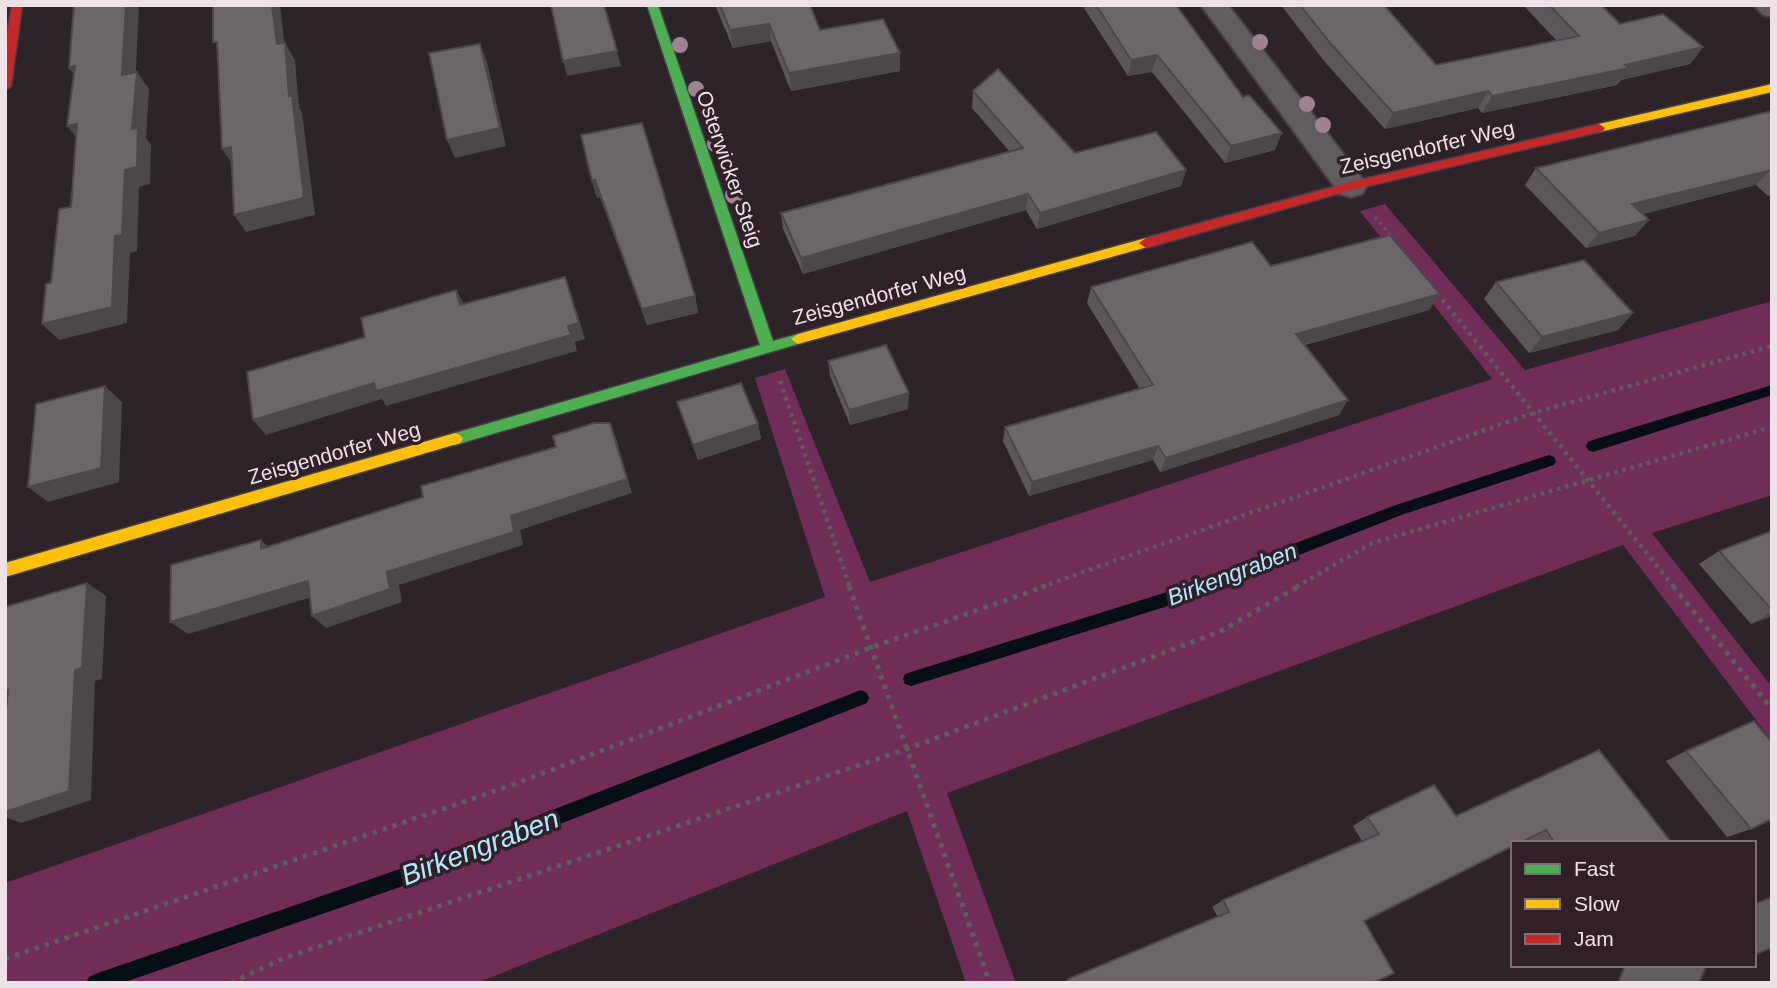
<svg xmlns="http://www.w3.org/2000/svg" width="1777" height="988" font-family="Helvetica,sans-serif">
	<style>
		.green { fill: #6f2d57 }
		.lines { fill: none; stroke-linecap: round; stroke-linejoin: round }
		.stream { fill: #050f15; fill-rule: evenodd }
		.street-casing { stroke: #463f44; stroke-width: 4 }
		.fast-casing { stroke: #463f44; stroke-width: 3 }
		.slow-casing { stroke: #463f44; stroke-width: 3 }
		.jam-casing { stroke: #463f44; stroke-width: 3 }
		.path-far2 { stroke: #5f5b5e; stroke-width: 3.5; stroke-dasharray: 2.5 4.5; stroke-linecap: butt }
		.path-far1 { stroke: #5f5b5e; stroke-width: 4.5; stroke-dasharray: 3.5 5; stroke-linecap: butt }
		.path { stroke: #5f5b5e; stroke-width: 5; stroke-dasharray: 4.5 6; stroke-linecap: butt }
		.street { fill: #605c5f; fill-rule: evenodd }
		.fast { fill: #4caf50; fill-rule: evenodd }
		.slow { fill: #ffc107; fill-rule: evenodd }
		.jam { fill: #c62828; fill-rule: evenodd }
		.tree { fill: #a08293 }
		.wall { fill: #5d575a }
		.shaded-wall { fill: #4c474a }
		.building { fill: #6c6569; stroke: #4c474a; stroke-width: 2 }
		.labels { text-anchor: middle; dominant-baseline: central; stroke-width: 7; stroke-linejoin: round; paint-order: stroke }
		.street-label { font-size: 21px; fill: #ede2e8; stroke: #302129 }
		.water-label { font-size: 23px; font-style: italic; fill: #b1e8fd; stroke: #302129 }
		.near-water-label { font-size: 28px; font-style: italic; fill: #b1e8fd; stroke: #302129 }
	</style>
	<rect width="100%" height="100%" fill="#2c2429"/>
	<path class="green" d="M1385,204L1525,370L1772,301V495L1652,533L1772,687V741L1623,545L947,793L1016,983H966L907,811L477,983H5V883L825,597L755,378L785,369L870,582L1492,379L1360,211Z"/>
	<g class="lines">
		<g class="stream">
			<path d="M1772,385V395L1593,452L1588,450L1586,446L1588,442L1593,440Z"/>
			<path d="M1549,455L1554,457L1556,461L1554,465L1404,514L1168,606L911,686L905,684L903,679L905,674L911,672L1167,592L1396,505Z"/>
			<path d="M861,690L867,693L869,698L867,703L403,886L122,983H86L89,977L95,974L403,868Z"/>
		</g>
		<defs>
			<g id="street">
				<path d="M1201,5H1228L1362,178L1367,186L1362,194L1351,197L1340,194Z"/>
				<path d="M1754,5H1772V17L1763,15Z"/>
				<path d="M1772,898V947L1754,954V905Z"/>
				<path d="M1626,965H1706L1698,983H1619Z"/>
			</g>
			<path id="fast" d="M647,5H658L773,341L798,334L805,339L798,344L455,445L450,443L447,439L450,435L455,433L760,345Z"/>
			<g id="slow">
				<path d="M1772,84V92L1599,132L1593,128L1599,124Z"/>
				<path d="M1146,238L1151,240V246L798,344L791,339L798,334Z"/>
				<path d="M455,433L460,435L463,439L460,443L5,577V563Z"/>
			</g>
			<g id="jam">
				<path d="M12,5H22L11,86L5,90V46Z"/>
				<path d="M1599,124L1605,128L1603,131L1351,190L1146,248L1139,243L1146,238L1351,182Z"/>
			</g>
		</defs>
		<use href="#street" class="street-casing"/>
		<use href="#fast" class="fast-casing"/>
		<use href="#slow" class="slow-casing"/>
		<use href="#jam" class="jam-casing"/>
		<path class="path-far2" d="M1375,217L1392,237"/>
		<g class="path-far1">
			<path d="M1437,293L1674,587"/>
			<path d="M780,381L850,587"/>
			<path d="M1041,587L1533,413L1772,346"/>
			<path d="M1296,587L1372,543L1772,427"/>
		</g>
		<g class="path">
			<path d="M849,586L990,983"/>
			<path d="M1673,586L1772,709"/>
			<path d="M5,959L504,788L870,648L1046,586"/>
			<path d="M231,983L284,958L907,749L1219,632L1299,586"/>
		</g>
		<use href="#street" class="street"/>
		<use href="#fast" class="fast"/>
		<use href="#slow" class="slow"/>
		<use href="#jam" class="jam"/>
	</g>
	<g class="tree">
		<circle cx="1260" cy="42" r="8"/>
		<circle cx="680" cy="45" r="8"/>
		<circle cx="696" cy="89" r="8"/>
		<circle cx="1307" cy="104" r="8"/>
		<circle cx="1323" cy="125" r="8"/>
		<circle cx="715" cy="144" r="8"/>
		<circle cx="734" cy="195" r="9"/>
	</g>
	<g class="wall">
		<path d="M715,5H810L820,30L900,53V71L791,91L771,41L733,48Z"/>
		<path d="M1082,5H1176L1275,150L1225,163L1152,72L1128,76Z"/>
		<path d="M1281,5H1384L1436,65L1556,40L1523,5H1601L1620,24L1703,47L1690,64L1621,80L1617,85L1482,113L1478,108L1385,129L1324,61Z"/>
		<path d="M973,91L1075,153L1186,170L1181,186L1037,229L1026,210L803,274L783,229L781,213L1010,152L972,108Z"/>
		<path d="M1772,111V194L1768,196L1756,185L1643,214L1635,236L1586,248L1525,185L1536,168Z"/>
		<path d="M592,181L695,296L698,313L647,325L600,197L597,198Z"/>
		<path d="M1271,266L1429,310L1305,345L1339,415L1160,472L1153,460L1029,496L1003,441L1005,427L1140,389L1087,303L1091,287Z"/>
		<path d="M1496,282L1633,313L1618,330L1529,353L1484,299Z"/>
		<path d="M828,361L908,409L850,425L830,376Z"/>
		<path d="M677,402L758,424L761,439L698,460Z"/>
		<path d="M1772,531V616L1751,624L1699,564L1719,551Z"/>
		<path d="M1686,751L1751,829L1727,837L1666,761Z"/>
		<path d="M1456,816L1672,843H1529L1526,839L1364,921L1373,983H1063L1068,979L1218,917L1212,907L1223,900L1362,841L1353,826L1367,817Z"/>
	</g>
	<g class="shaded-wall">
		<path d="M126,5H139L135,90L137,72L149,89L146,138L151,145L150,184L139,187L137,251L130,253L127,323L59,340L42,324L115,236L132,129L122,75Z"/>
		<path d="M272,5H280L286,56L285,43L295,60L299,107L302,113L315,215L246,232L234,215L289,96L277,44Z"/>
		<path d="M769,24L771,41L733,48L730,30Z"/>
		<path d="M480,44L487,62L506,146L455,158L447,140Z"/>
		<path d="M1703,47L1690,64L1621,80L1617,85L1482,113L1492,96Z"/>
		<path d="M617,51L621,66L567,76L563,61Z"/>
		<path d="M900,53V71L791,91L789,73Z"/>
		<path d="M1157,55L1152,72L1128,76L1131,60Z"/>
		<path d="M75,66L82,85L69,68Z"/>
		<path d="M1488,91L1478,108L1385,129L1393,113Z"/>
		<path d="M77,124L81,143L67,126Z"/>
		<path d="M1282,133L1275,150L1225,163L1231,146Z"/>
		<path d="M231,147L234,166L222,149Z"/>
		<path d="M1771,169L1756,185L1619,220L1632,204Z"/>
		<path d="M1186,170L1181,186L1037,229L1040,213Z"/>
		<path d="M595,180L600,197L597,198L592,181Z"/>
		<path d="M1028,194L1026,210L803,274L801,258Z"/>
		<path d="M1649,220L1635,236L1586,248L1599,233Z"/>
		<path d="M565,277L571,293L585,339L575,342L577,351L386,406L382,399L266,435L253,420L568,326Z"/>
		<path d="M456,290L465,306L460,305Z"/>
		<path d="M1440,294L1429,310L1288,349L1296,334Z"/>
		<path d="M695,296L698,313L647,325L642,309Z"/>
		<path d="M1633,313L1618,330L1529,353L1542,337Z"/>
		<path d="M105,386L122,402L119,482L48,502L28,487Z"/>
		<path d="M909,393L908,409L850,425L849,410Z"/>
		<path d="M1348,400L1339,415L1160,472L1166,458Z"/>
		<path d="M610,423L616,438L632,493L520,530L523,545L399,585L402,602L326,628L312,616L387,572L511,516Z"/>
		<path d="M758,424L761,439L698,460L693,445Z"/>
		<path d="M1158,446L1153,460L1029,496L1032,482Z"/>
		<path d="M261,540L275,553L261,549Z"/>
		<path d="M308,581L322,594L188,634L170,622Z"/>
		<path d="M87,583L106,596L102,679L95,681L91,800L21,823L5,817V812L75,670Z"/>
		<path d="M1772,612V616L1751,624Z"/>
		<path d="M8,690L10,707L5,705V691Z"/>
	</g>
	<g class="building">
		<path d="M74,5H126L122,75L137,72L132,129L138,128L137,167L125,170L122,235L115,236L112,307L42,324L46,284L51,283L59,209L71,207L77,124L67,126L75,66L69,68Z"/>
		<path d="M213,5H272L277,44L285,43L289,96L292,95L304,198L234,215L231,147L222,149L217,42H213Z"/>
		<path d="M551,5H604L617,51L563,61Z"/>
		<path d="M720,5H810L820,30L883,19L900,53L789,73L769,24L730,30Z"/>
		<path d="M1096,5H1176L1243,97L1249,95L1282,133L1231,146L1157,55L1131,60Z"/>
		<path d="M1300,5H1384L1436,65L1579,36L1549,5H1601L1620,24L1663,14L1703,47L1625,65L1629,68L1492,96L1488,91L1393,113L1331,44Z"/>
		<path d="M480,44L500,128L447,140L429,53Z"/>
		<path d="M998,69L1075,153L1156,132L1186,170L1040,213L1028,194L801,258L781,213L1023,148L973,91Z"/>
		<path d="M1772,111V170L1632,204L1649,220L1599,233L1536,168Z"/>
		<path d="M642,123L695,296L642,309L595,180L592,181L581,135Z"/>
		<path d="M1390,235L1440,294L1296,334L1348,400L1166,458L1158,446L1032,482L1005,427L1153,385L1091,287L1252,242L1271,266Z"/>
		<path d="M1584,260L1633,313L1542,337L1496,282Z"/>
		<path d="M565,277L579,323L568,326L571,335L376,391L374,383L253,420L247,372L365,337L361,318L456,290L460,305Z"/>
		<path d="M886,345L909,393L849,410L828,361Z"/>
		<path d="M741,383L758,424L693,445L677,402Z"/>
		<path d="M105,386L101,468L28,487L36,404Z"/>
		<path d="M594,423H610L627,479L511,516L514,532L387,572L390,589L312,616L308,581L170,622L171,565L261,540V549L423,497L421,486L556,447L553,436Z"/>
		<path d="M1772,531V610L1719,551Z"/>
		<path d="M87,583L82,668L75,670L69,791L5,812V721L8,690L5,691V607Z"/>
		<path d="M1754,721L1772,742V819L1751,829L1686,751Z"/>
		<path d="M1599,750L1672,843H1555L1546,830L1519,843H1513V846L1364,921L1394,973L1373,983H1069L1068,979L1229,912L1223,900L1379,834L1367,817L1434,785L1456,816Z"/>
	</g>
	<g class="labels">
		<g class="street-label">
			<text transform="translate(1427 147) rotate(-13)">Zeisgendorfer Weg</text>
			<text transform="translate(730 169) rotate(71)">Osterwicker Steig</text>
			<text transform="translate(879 295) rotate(-15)">Zeisgendorfer Weg</text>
			<text transform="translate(334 453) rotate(-16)">Zeisgendorfer Weg</text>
		</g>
		<g class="water-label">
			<text transform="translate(1232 574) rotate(-21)">Birkengraben</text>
		</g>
		<g class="near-water-label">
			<text transform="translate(480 847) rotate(-21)">Birkengraben</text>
		</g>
	</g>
	<rect width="1777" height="988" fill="none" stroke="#ede2e8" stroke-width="14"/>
	<rect x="1511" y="841" width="245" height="126" fill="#302129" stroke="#7c6e75" stroke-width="2"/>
	<rect x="1525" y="864" width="35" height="10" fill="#4caf50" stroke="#7c6e75" stroke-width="2"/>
	<text x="1574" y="876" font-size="21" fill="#ede2e8">Fast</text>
	<rect x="1525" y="899" width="35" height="10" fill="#ffc107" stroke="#7c6e75" stroke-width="2"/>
	<text x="1574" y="911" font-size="21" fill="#ede2e8">Slow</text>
	<rect x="1525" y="934" width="35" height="10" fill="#c62828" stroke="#7c6e75" stroke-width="2"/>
	<text x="1574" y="946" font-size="21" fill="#ede2e8">Jam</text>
</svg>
